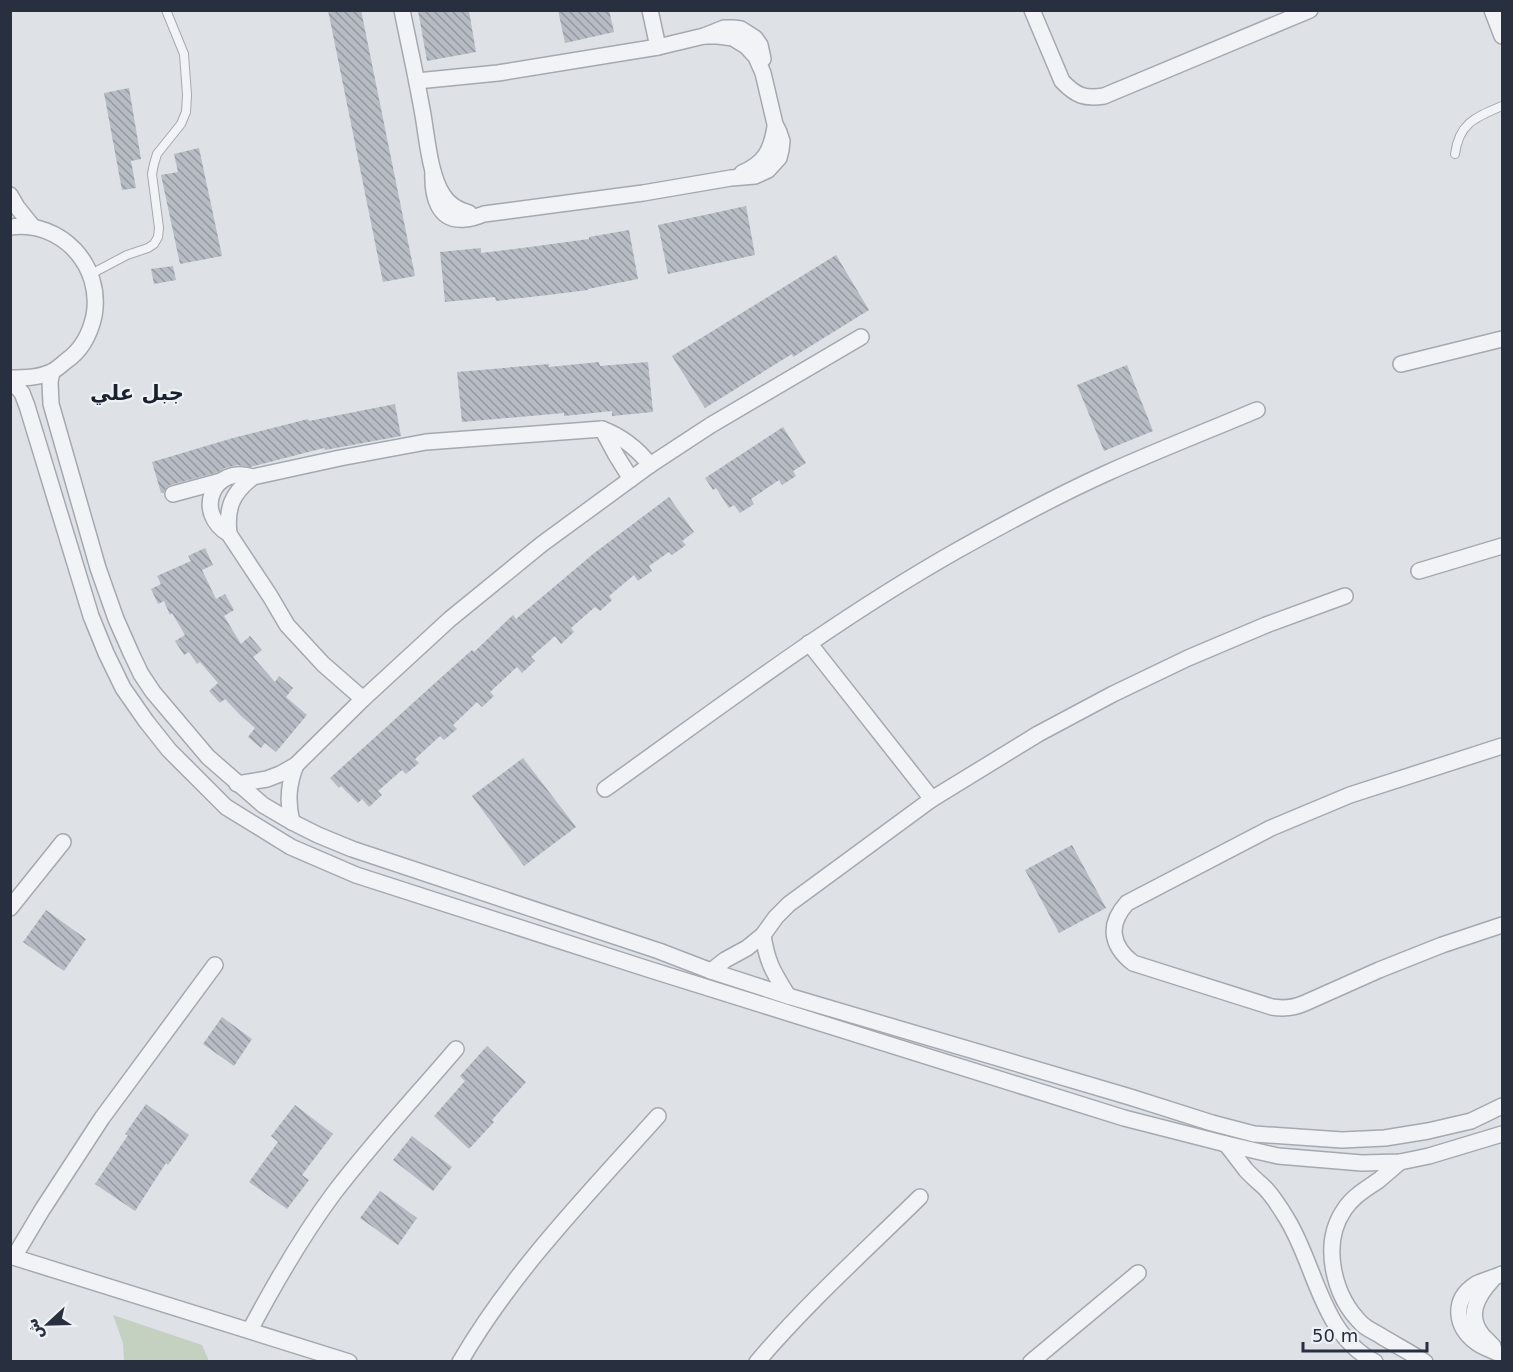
<svg xmlns="http://www.w3.org/2000/svg" width="1513" height="1372" font-family="'DejaVu Sans',Vazirmatn,sans-serif">
	<style>
		.green { fill: #c4d1c0 }
		.building { fill: url(#building-back-hatch) }
		.lines { fill: none; stroke-linecap: round; stroke-linejoin: round }
		.lane-casing { stroke: #a4a9b1; stroke-width: 10 }
		.street-casing { stroke: #a4a9b1; stroke-width: 18 }
		.lane { stroke: #f1f3f6; stroke-width: 8 }
		.street { stroke: #f1f3f6; stroke-width: 15 }
		.labels { text-anchor: middle; dominant-baseline: central; stroke-width: 4.5; stroke-linejoin: round; paint-order: stroke }
		.district-label { font-size: 21px; font-weight: bold; fill: #1a212e; stroke: #eef1f5 }
	</style>
	<defs>
		<pattern id="building-back-hatch" width="6" height="6" patternUnits="userSpaceOnUse" patternTransform="scale(1.5)"><rect width="6" height="6" fill="#b6bbc4"/><path d="M-1 5l2 2M0 0l6 6M5-1l2 2" fill="none" stroke="#9498a1"/></pattern>
	</defs>
	<rect width="100%" height="100%" fill="#dee2e7"/>
	<path class="green" d="M113,1315L202,1345L209,1361H124L123,1343Z"/>
	<g class="building">
		<path d="M328,10H361L415,276L383,282Z"/>
		<path d="M418,10L469,11L476,52L427,61Z"/>
		<path d="M558,10H609L614,32L565,43Z"/>
		<path d="M129,88L141,159L131,161L136,188L122,190L104,93Z"/>
		<path d="M199,148L222,256L180,264L161,175L178,172L174,154Z"/>
		<path d="M746,206L755,255L668,274L658,225Z"/>
		<path d="M629,230L638,279L588,289V290L548,295L496,301L495,297L445,302L440,252L481,248V253L530,247L589,239V237Z"/>
		<path d="M836,255L869,310L793,357L792,354L705,408L672,356Z"/>
		<path d="M173,266L176,280L154,284L151,269Z"/>
		<path d="M599,362L600,366L648,362L653,412L612,416V411L564,416V413L462,422L457,372L549,364V367Z"/>
		<path d="M1127,365L1153,431L1104,451L1077,385Z"/>
		<path d="M395,404L401,436L325,450L324,448L250,467L237,465L225,468L219,472L170,485L166,488L164,493H161L152,462L233,438L308,419L309,421Z"/>
		<path d="M783,427L806,463L793,471L796,476L782,485L779,480L751,499L754,504L740,513L734,505L729,508L716,488L713,490L705,478Z"/>
		<path d="M669,497L694,532L682,541L686,545L672,555L669,552L649,566L652,571L638,581L634,575L609,596L612,600L600,611L595,607L571,628L574,632L561,644L555,636L531,657L535,661L522,673L517,667L490,692L494,696L482,707L477,702L453,725L457,729L444,740L440,736L415,759L419,763L406,774L402,770L378,791L382,795L369,807L362,799L358,803L341,786L339,788L330,778L435,683L472,650L474,652L513,615L516,619L593,554Z"/>
		<path d="M205,548L213,565L202,570L216,599L225,594L234,610L224,616L241,644L250,636L262,650L253,657L275,682L279,676L293,688L286,697L307,715L276,752L265,743L261,748L248,737L255,728L240,715L225,699L220,703L209,691L218,683L200,662L197,664L189,652L184,655L175,641L185,635L172,613L170,615L164,601L158,604L151,589L161,584L157,576L191,561L188,556Z"/>
		<path d="M523,758L576,827L524,866L472,796Z"/>
		<path d="M1072,845L1106,908L1059,933L1025,870Z"/>
		<path d="M46,910L86,939L64,971L23,942Z"/>
		<path d="M222,1017L252,1039L234,1066L203,1044Z"/>
		<path d="M487,1046L526,1082L492,1120L494,1122L469,1149L434,1116L465,1081L460,1076Z"/>
		<path d="M146,1104L189,1135L168,1165L166,1163L135,1211L95,1184L128,1135L125,1134Z"/>
		<path d="M295,1105L333,1134L302,1175L309,1180L287,1209L249,1182L278,1142L271,1136Z"/>
		<path d="M412,1136L452,1167L433,1191L393,1160Z"/>
		<path d="M380,1191L417,1218L398,1245L360,1218Z"/>
	</g>
	<g class="lines">
		<defs>
			<g id="lane">
				<path d="M1455,154C1459,123 1476,117 1502,106"/>
				<path d="M91,274L127,255L148,248L154,244L158,237L159,228L152,174L154,164L157,154L181,124L186,112L187,95L184,54L166,10"/>
			</g>
			<g id="street">
				<path d="M402,10C409,45 417,80 423,115C427,138 430,176 443,195C449,205 458,210 469,213"/>
				<path d="M650,10L658,47"/>
				<path d="M1032,10L1062,81C1076,96 1085,99 1104,96L1310,10"/>
				<path d="M1492,10L1502,36"/>
				<path d="M417,81L498,73L658,47L704,36L724,28H733L741,29L755,38L760,45L763,59"/>
				<path d="M433,172C432,194 437,222 465,219C472,219 478,216 484,214L643,193L731,178L755,176L768,170L779,158L781,150L782,141L779,132L775,124L763,73L756,57L746,46L733,38L718,36H704"/>
				<path d="M742,173C765,163 771,151 775,127"/>
				<path d="M10,195L17,207L33,227"/>
				<path d="M10,227C62,220 103,266 94,316C90,334 82,350 66,361C61,365 56,370 51,372C38,378 24,378 10,378"/>
				<path d="M1401,364L1502,339"/>
				<path d="M52,372L50,382L51,404L98,568L116,619L131,653L141,674L153,692L208,757L263,805L292,822L318,835L352,849L659,951L711,971L788,996L1130,1097L1212,1123L1254,1134L1342,1140L1385,1138L1428,1131L1471,1121L1502,1106"/>
				<path d="M10,379L22,393L27,406L91,616L106,653L123,688L146,721L169,750L226,807L291,847L356,875L651,970L1124,1118L1226,1144L1278,1156L1362,1163L1400,1162L1429,1156L1502,1134"/>
				<path d="M602,429L616,455L631,479"/>
				<path d="M253,477C213,464 193,513 229,534L270,596L287,625L323,664L363,699"/>
				<path d="M173,494L221,481"/>
				<path d="M229,534C226,508 232,493 253,477L340,458L426,442L602,429C623,437 637,448 650,465"/>
				<path d="M1419,571L1502,546"/>
				<path d="M809,643L932,799"/>
				<path d="M1502,746L1350,795L1271,828L1127,903C1108,924 1110,945 1133,963L1272,1007C1284,1009 1294,1008 1305,1003L1379,970L1442,945L1502,925"/>
				<path d="M237,784L267,779L280,774L296,765L363,699L450,619L542,544L650,465L711,425L861,337"/>
				<path d="M605,789C720,707 834,620 958,550C1006,523 1056,496 1107,473C1156,451 1207,431 1257,410"/>
				<path d="M292,822C287,802 288,785 296,765"/>
				<path d="M10,908L63,842"/>
				<path d="M763,935C767,963 774,973 788,996"/>
				<path d="M711,971L725,960L747,948L763,935L776,917L789,904L932,799L1038,734L1113,694L1188,658L1266,625L1345,596"/>
				<path d="M1226,1144C1233,1153 1239,1161 1246,1170C1252,1177 1259,1182 1266,1189C1274,1198 1281,1209 1287,1219C1316,1266 1321,1334 1375,1362"/>
				<path d="M1400,1162C1393,1168 1386,1174 1379,1180C1366,1189 1353,1196 1344,1210C1321,1244 1333,1296 1362,1324C1367,1329 1375,1332 1381,1336C1396,1345 1411,1353 1425,1362"/>
				<path d="M10,1256L349,1362"/>
				<path d="M14,1257L42,1210L102,1118L215,965"/>
				<path d="M1502,1274C1494,1278 1483,1280 1476,1284C1451,1300 1455,1327 1477,1343C1484,1348 1494,1351 1502,1355"/>
				<path d="M1492,1280C1477,1296 1466,1316 1483,1336C1486,1339 1490,1343 1493,1346"/>
				<path d="M250,1330C275,1283 302,1236 334,1193C372,1143 415,1097 456,1049"/>
				<path d="M460,1362C512,1272 589,1193 658,1116"/>
				<path d="M757,1362C807,1303 865,1251 920,1197"/>
				<path d="M1031,1362L1138,1273"/>
			</g>
		</defs>
		<use href="#lane" class="lane-casing"/>
		<use href="#street" class="street-casing"/>
		<use href="#lane" class="lane"/>
		<use href="#street" class="street"/>
	</g>
	<g class="labels">
		<g class="district-label">
			<text x="137" y="393">جبل علي</text>
		</g>
	</g>
	<rect width="1513" height="1372" fill="none" stroke="#282f3e" stroke-width="24"/>
	<g transform="translate(48 1324) rotate(248)" stroke="#eef1f5" stroke-width="4.5" paint-order="stroke">
	<path d="M0-4.5L10 22L0 15L-10 22Z" fill="#282f3e"/>
	<text y="-9" font-size="16" font-weight="bold" text-anchor="middle" fill="#282f3e">ش</text>
	</g>
	<path d="M1303 1342v9h124v-9" fill="none" stroke="#282f3e" stroke-width="3"/>
	<text x="1312" y="1342" font-size="18" fill="#282f3e" stroke="#eef1f5" stroke-width="4.5" paint-order="stroke">50 m</text>
</svg>
